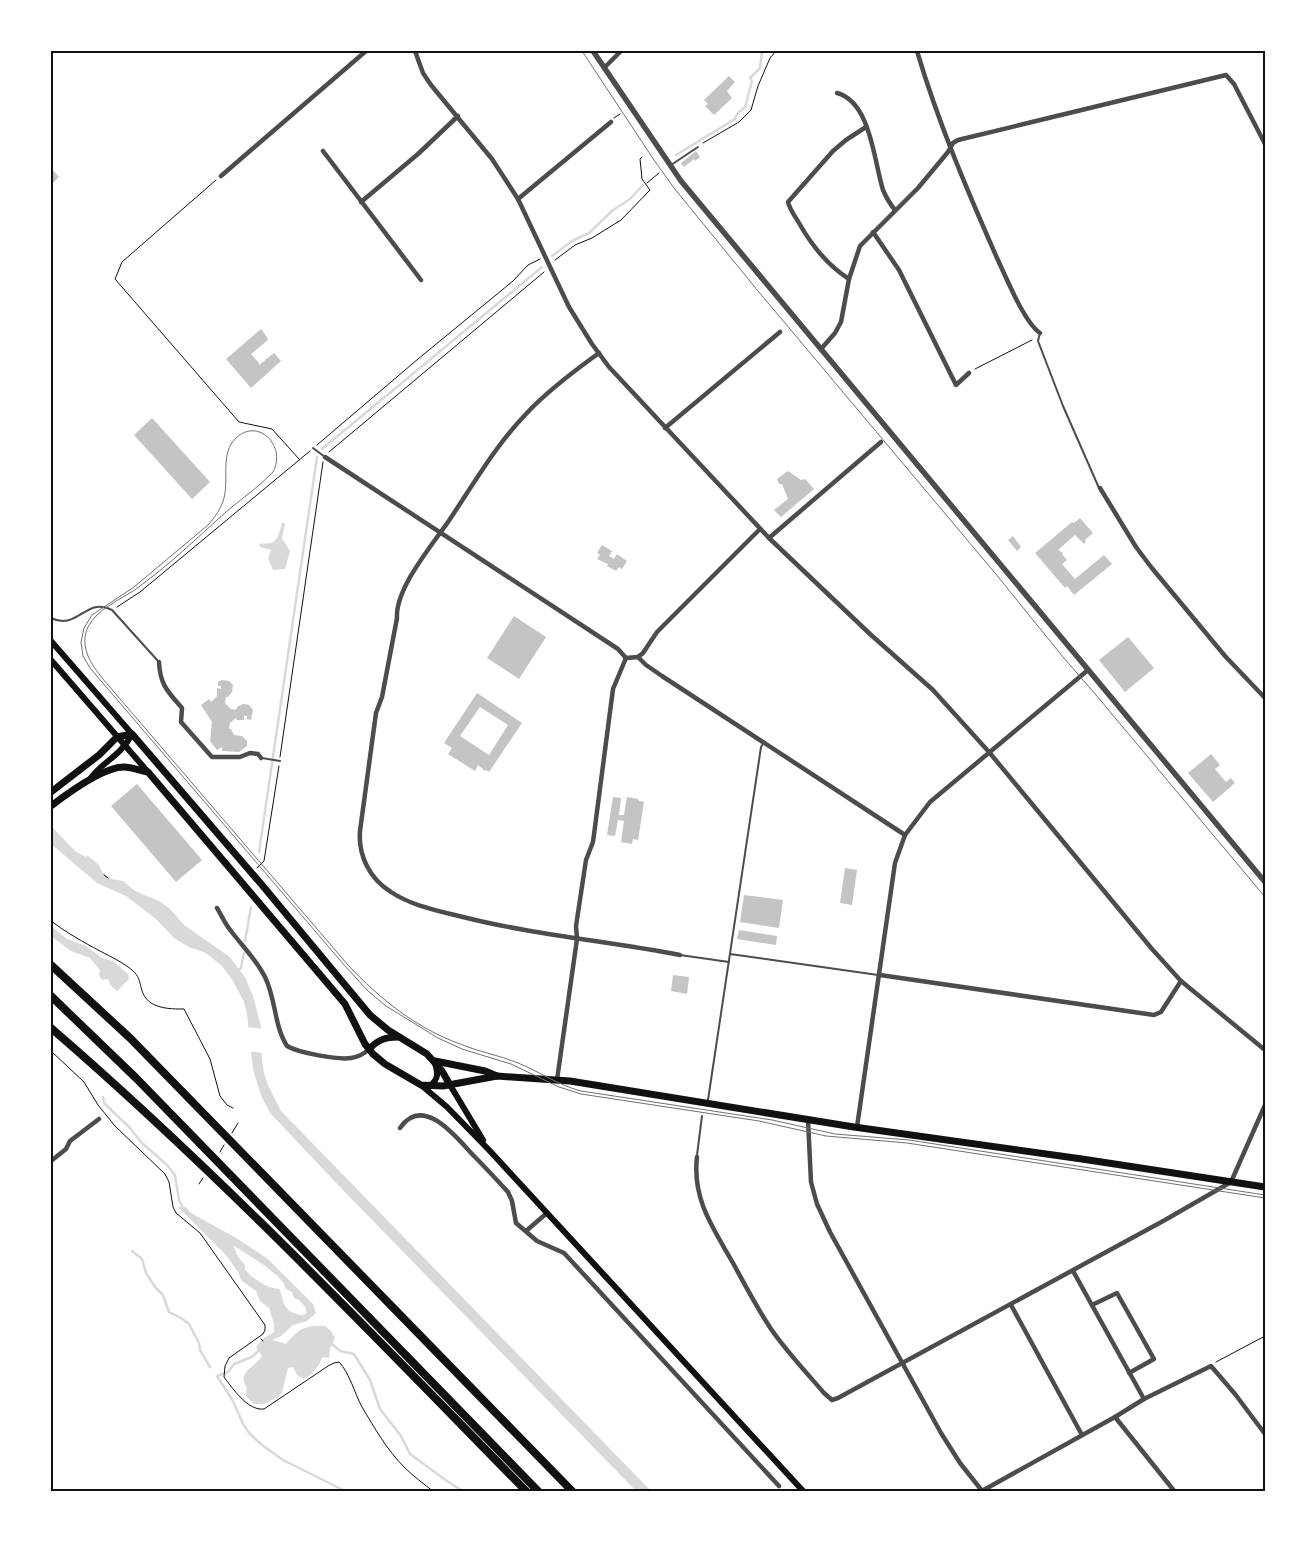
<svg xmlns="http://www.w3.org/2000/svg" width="1316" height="1543" font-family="'Noto Serif',serif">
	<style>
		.water { fill: #d9d9d9; fill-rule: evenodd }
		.pier { fill: #fff }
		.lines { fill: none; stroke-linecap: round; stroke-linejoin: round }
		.stream { stroke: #d9d9d9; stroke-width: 2.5 }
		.building { fill: #c4c4c4; fill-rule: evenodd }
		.path { stroke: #111; stroke-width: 1 }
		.service { stroke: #4c4c4c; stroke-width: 2 }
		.minor { stroke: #4c4c4c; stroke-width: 4.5 }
		.tertiary { stroke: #4c4c4c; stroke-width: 5.5 }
		.secondary { stroke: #111; stroke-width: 6 }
		.primary { stroke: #111; stroke-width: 7 }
		.motorway { stroke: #111; stroke-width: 8 }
		.tram { stroke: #707070; stroke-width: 1 }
		.neatline { fill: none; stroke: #111; stroke-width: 2 }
	</style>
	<rect width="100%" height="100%" fill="#fff"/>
	<g class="water">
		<path d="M283,522L285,524L282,538L290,551L285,569L273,570L268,559L271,550L260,547L259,544C263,543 267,544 271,543C280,540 279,528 283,522Z"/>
		<path d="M51,826L75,851L86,857L87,855L98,864L103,873L112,879L123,881L135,891L159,901L170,909L184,925L230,957L246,979L254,999L261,1027L262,1061L264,1073L268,1085L281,1111L652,1492H637L340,1187L271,1114L262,1098L253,1070L247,1014L244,1002L233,981L222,966L206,953L189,947L174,938L156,919L126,896L97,883L51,844Z"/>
		<path d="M51,926L67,939L86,946L102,958L113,961L128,974L129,979L117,991L111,986L108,979L102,980L99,975L100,970L90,958L71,951L51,936Z"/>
		<path d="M178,1207H186L191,1213L238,1239L268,1259L313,1304L316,1313L307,1321L293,1325L281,1336L272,1340L286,1344C299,1329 304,1325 325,1326L331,1331L335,1338L330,1348L329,1358L323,1357C318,1367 314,1373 304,1379L297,1375L293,1367L288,1368L282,1393L278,1397L264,1404H254L246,1396L247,1388C236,1371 255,1368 262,1356L256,1347L264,1338L274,1332V1324L269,1308L260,1301L256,1291L241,1280L238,1272L226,1255ZM233,1245C246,1254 283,1274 286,1289L292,1292L294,1298L299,1300L306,1308V1314C302,1316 299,1315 294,1313C282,1309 284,1298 279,1289C266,1288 254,1279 245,1270V1265L238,1257Z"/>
	</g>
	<path class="pier" d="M246,1027L264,1029V1053L247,1051Z"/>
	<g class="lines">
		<g class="stream">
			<path d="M676,155L735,119L737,114L745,107L752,81L750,78L760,68L762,51"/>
			<path d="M552,256L572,241L589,233L613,210L630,199L643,185"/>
			<path d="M322,449L542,267"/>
			<path d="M259,852L317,457"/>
			<path d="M245,941L251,907"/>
			<path d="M238,971L241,968L244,953"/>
			<path d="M103,1097L104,1103L130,1128L141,1142L167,1165L175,1175L179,1200L184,1210"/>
			<path d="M132,1251L142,1259L146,1273L155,1287L163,1295L169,1312L181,1318L189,1324L199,1343L200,1350L210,1367"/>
			<path d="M332,1344L340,1351L354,1354L370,1380L380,1409L401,1436L410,1454L447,1481L464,1492"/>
			<path d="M260,1349L252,1357L234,1364L228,1372L217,1376L233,1401L243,1424L250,1434L262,1445L283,1460L347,1492"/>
		</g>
	</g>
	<g class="building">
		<path d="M729,76L735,82L727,91L732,98L714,115L705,106L708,104L704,100Z"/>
		<path d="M696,151L700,157L695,161L694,159L684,167L681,163Z"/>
		<path d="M51,168L59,177L51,185Z"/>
		<path d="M261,329L267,337L268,340L251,354L259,363V365L274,353L281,361L251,388L226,359Z"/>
		<path d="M152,418L210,482L192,499L134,435Z"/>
		<path d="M788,471L801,480L805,479L814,489L781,517L774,510L788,499L782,484H779L777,479Z"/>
		<path d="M1080,518L1093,533L1085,540L1086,542L1084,544L1075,535L1058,550L1063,553L1062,554L1067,560L1062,564L1075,579L1104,555L1112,564L1074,595L1067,586L1065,588L1035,553L1072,522L1074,523Z"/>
		<path d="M1013,536L1021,547L1017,551L1008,540Z"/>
		<path d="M602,545L612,551L609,556L614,559L617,554L627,561L622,569L619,567L616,571L607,566L608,564L597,559L600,555L597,553Z"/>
		<path d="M514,616L546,637L519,679L487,658Z"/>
		<path d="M1128,637L1154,668L1125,692L1099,660Z"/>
		<path d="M222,680L229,681L233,685L232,692L228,697H226L225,703L231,709L236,710L237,707L243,704L249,705L253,710L251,720L247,719V716H244V720H237L236,718L230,723L229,729H231L234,735L242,736L247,741V746L239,752L222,751V747L217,750L210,741L212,722L201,705L209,699L211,702L217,696V688L221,689V686H218V682Z"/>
		<path d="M477,693L522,723L489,772L486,770L485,771L478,765L475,771L448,754L452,748L444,743ZM480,707L508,725L489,755L460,736Z"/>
		<path d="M1211,754L1220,765L1215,769L1226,782L1231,778L1235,783L1213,802L1188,773Z"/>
		<path d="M137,784L202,860L176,882L111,806Z"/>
		<path d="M613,797L621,798L619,815H624L627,797L638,799L639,801L644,802L638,840L633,839L632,844L621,842L624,821L618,820L615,836L607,835Z"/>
		<path d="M845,868L857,870L852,905L840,903Z"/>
		<path d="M744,895L783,900L779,928L740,922Z"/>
		<path d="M739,930L777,936L776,945L737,939Z"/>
		<path d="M673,975L689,977L687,994L671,991Z"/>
	</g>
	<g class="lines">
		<g class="path">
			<path d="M925,51H960"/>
			<path d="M614,118L620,114"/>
			<path d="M703,143L739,122L751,110L758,86L770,58L776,51"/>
			<path d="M216,180L122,262L115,279L239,422L272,429L299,459"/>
			<path d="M647,183L659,173"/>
			<path d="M555,260L575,245L592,238L621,220L650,190L642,179L640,159L642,157"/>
			<path d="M975,369L1032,340"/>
			<path d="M317,445L418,359L513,281L528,265L540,259"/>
			<path d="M329,452L544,272"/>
			<path d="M117,607L140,592L310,451"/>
			<path d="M280,757L323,462"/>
			<path d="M257,868L264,861L279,766"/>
			<path d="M104,875L108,878"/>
			<path d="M51,921C67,933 83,942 100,951C111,957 123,962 133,971C144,980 137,993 151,1003C161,1009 173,1009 184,1009L210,1059L220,1096L227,1105L233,1108"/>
			<path d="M51,1051L84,1082L98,1105L115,1126L165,1174L169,1182L173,1207L176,1213L200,1233L265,1325V1330L263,1334L229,1358L225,1366L224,1377C233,1389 248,1411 264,1409L328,1366L334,1363L339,1362C349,1372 355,1394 362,1407C374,1427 387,1450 404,1467C413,1476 424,1484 434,1492"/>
			<path d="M232,1133L238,1123"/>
			<path d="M220,1152L224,1145"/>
			<path d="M199,1184L203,1178"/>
			<path d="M261,1339L263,1341"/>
			<path d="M1216,1362L1265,1336"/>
		</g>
		<g class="service">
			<path d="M671,165L698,147"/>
			<path d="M1040,333L1038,341L1063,406L1099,488"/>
			<path d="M313,448L325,457"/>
			<path d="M51,618C78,631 86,596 112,610L158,661"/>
			<path d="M262,758L280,761"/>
			<path d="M730,954L878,975"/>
			<path d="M680,955L729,962"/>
			<path d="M708,1100L761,747L764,742"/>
			<path d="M697,1155L702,1116"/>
		</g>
		<g class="minor">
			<path d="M415,51L423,73L431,85L492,159L518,199L569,307L592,344L609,367L769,538L870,634L933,690L989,752L1152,949L1181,981L1265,1050"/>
			<path d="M917,51C938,122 967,190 997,258C1006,277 1024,322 1040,333"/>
			<path d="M604,68L621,51"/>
			<path d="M837,93C871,102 874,162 883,190C886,197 890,204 895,210"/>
			<path d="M323,151L421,280"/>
			<path d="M221,176L366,51"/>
			<path d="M518,199L611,122"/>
			<path d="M361,202L418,154L458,116"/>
			<path d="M873,232L899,270L956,385L969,373"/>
			<path d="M849,279C827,265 812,246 799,223C795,216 790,210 788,202L833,151L846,140L866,127"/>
			<path d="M821,349L835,333L841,322L849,279L860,246L918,188L948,152L953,143L958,140L1226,75L1234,84L1265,144"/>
			<path d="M599,353C574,371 547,391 526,414C495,446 473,485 448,522C432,545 395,589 397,618L382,697L376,713L360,831C358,856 370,879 391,892C412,906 439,911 463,917C534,935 608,941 680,955"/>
			<path d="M665,428L780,332"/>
			<path d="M325,457L618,649L626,658"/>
			<path d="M1100,488L1136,547L1151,567L1225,656L1265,698"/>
			<path d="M769,538L881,442"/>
			<path d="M638,657L643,653L657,632L760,529"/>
			<path d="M626,658L638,657L646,665L662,676L905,835"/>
			<path d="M159,662C160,685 168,692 182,708L181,722L212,757H240L250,753L258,754L261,758"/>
			<path d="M217,908C222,916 225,924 231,931C243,947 256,959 265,977C276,999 274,1026 287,1046C299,1053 338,1060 351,1058C358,1057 364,1054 369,1049"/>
			<path d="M880,975L1154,1015L1161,1012L1181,981"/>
			<path d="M557,1080L577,939L576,926L586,860L593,842L613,689L626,658"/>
			<path d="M808,1120L811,1182L817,1204L830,1232L941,1433L960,1463L983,1492"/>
			<path d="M857,1127L895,863L905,835L930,802L1088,670"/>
			<path d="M400,1128C423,1094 456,1137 473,1155C485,1167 496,1179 508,1192L512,1201L516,1223L537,1241L564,1253L779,1486"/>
			<path d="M697,1157C692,1199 713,1228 733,1263C745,1285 757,1308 771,1329C787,1352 806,1372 824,1393L832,1400L838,1398L1165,1220L1231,1182L1265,1105"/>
			<path d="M51,1161L66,1149L70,1141L99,1119"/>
			<path d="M526,1231L547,1213"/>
			<path d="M1073,1271L1144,1399"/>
			<path d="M1011,1305L1082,1435"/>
			<path d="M1092,1305L1117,1293L1154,1359L1129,1373"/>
			<path d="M1115,1417L1175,1492"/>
			<path d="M980,1492L1115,1417L1144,1399L1211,1366L1235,1394L1265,1434"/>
		</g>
		<path class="tertiary" d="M593,51L681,181L1265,882"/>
		<g class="secondary">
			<path d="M51,641L132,734C120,757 104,760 90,779"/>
			<path d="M51,660L148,772"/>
			<path d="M421,1085L447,1107L489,1150L804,1492"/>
			<path d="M450,1085L483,1140"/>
			<path d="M430,1086C439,1078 438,1074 435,1063"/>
		</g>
		<g class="primary">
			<path d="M51,792L99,755L117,737L132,734L262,885L370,1015L388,1030L427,1054L442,1071L450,1085"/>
			<path d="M51,806C68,793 104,767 124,767C132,767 141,771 148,772L345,1004L365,1044L373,1054L385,1064L421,1085L443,1086L497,1076L570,1081L854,1127L1082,1159L1265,1187"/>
			<path d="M369,1049C378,1040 385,1037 398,1037"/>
			<path d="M435,1061L485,1071L497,1076"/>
		</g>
		<g class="motorway">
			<path d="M51,965L130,1038L573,1492"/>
			<path d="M51,996L136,1078L539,1492"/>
			<path d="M51,1028C219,1173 372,1334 527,1492"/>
		</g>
		<g class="tram">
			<path d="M582,51L654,160L674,188L758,291L995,573L1063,657L1096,695L1265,897"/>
			<path d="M1265,1195L909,1140L835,1134L772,1120L581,1091C558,1085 540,1072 518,1063C499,1055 479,1052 460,1044C416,1028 380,999 348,965L103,679C91,664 79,647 88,627C97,609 120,600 136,589C168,566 197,538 226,512C241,499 259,487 273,472C287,446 258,417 236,438C220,453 229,479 224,498C221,509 215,517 208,525L134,587L92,615L84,628L81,642L83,656L90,668L345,966L368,991L386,1006L438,1038L462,1049L511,1064L559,1087L581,1094L759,1121L826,1136L907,1143L1265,1198"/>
		</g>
	</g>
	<rect width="1316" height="1543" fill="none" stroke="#ffffff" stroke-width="105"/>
	<rect x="52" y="52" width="1212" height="1438" class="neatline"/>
</svg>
